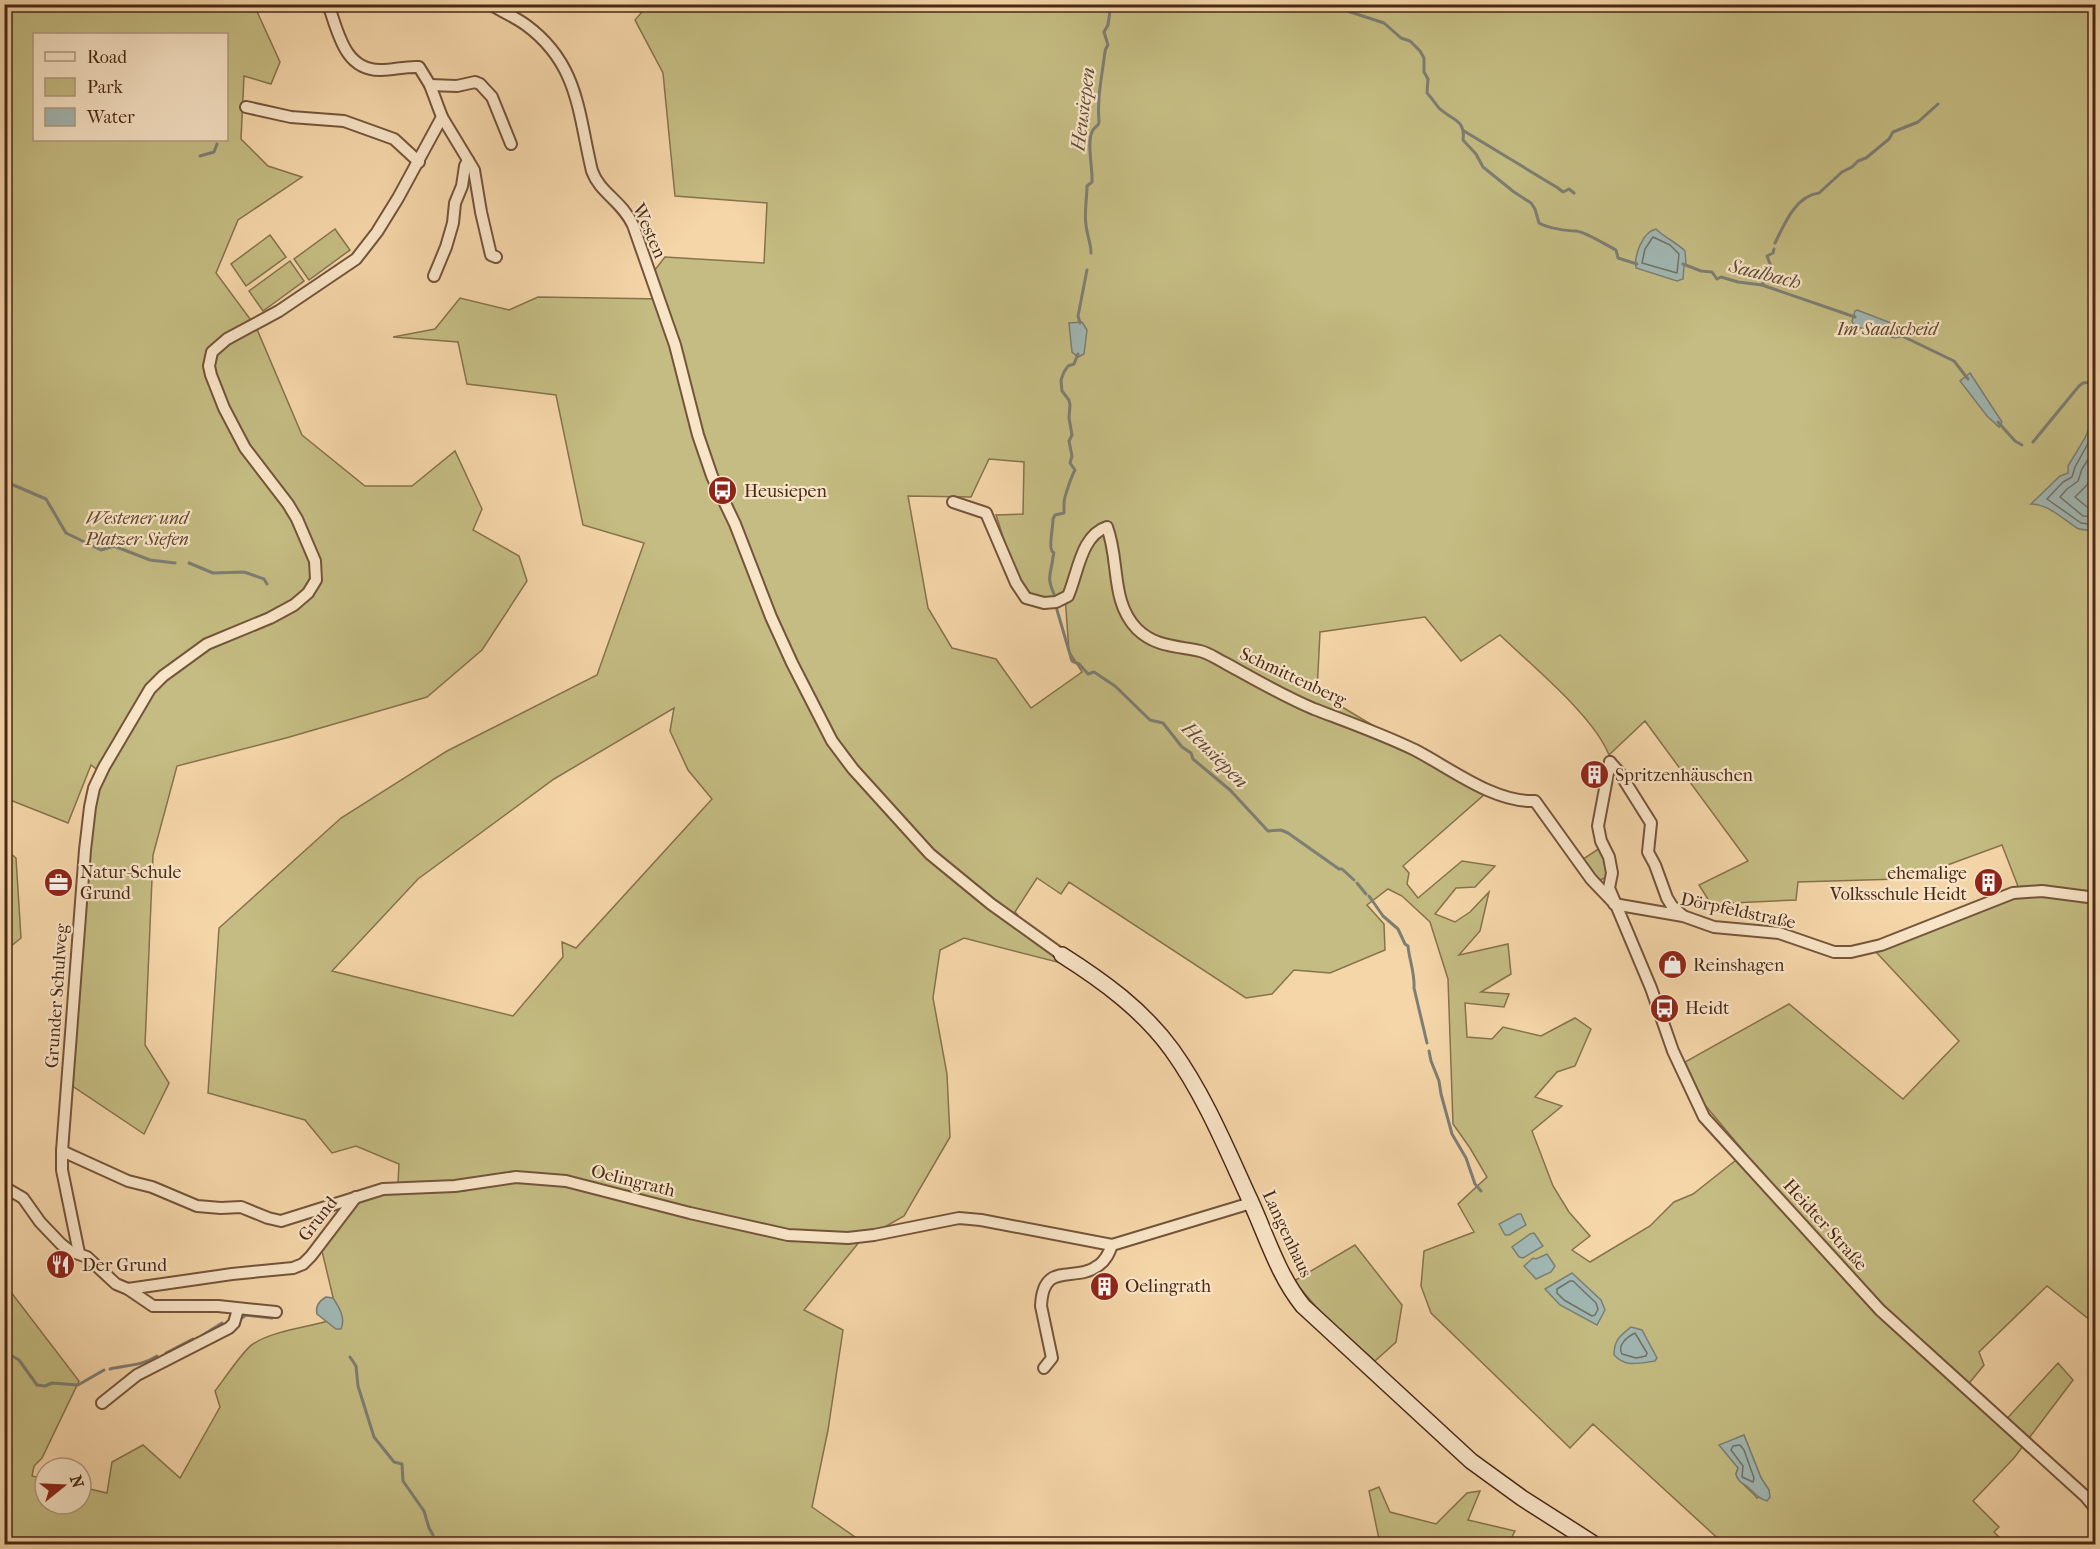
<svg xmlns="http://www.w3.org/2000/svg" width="2100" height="1549" font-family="'IM FELL French Canon',serif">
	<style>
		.green { fill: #c4bc82; stroke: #86724c; stroke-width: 1.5; fill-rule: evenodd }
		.water { fill: #a0b7b3; stroke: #7d7e74; stroke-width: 1.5 }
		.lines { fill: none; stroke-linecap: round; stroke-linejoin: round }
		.shore { stroke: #747064; stroke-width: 1.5 }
		.stream { stroke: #7d7e74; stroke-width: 3 }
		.street-casing { stroke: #74543a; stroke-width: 14 }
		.secondary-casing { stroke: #492815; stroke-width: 18 }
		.street { stroke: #f8e4c7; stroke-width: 10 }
		.secondary { stroke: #f8e4c7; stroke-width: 15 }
		.labels { text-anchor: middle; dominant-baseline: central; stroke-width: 4.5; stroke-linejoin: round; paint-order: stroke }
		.street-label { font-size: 18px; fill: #492815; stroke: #f8e4c7 }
		.park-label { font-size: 18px; font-style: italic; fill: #62462b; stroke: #f8e4c7 }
		.poi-label { font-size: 18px; fill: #492815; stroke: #f8e4c7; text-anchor: start }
		.water-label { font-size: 20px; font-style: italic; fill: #5f4c3c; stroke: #f8e4c7 }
	</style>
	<rect width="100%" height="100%" fill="#f5d6a9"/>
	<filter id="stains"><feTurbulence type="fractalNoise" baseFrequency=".00333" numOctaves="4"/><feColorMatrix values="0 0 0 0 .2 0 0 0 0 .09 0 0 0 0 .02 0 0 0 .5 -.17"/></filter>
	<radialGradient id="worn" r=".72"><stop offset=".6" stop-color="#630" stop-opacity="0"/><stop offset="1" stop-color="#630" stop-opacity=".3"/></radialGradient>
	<g class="green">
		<path d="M4,5H254L280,62L271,84L244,76L241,139L268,166L302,177L238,220L216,273L256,327L302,435L365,486H412L455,451L482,509L473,530L519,556L527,581L482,650L427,697L286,738L177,766L153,855L145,1045L169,1083L144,1134L71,1085L90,831L95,796L105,776L91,765L68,823L5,798ZM34,34H226V140H34Z"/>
		<path d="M648,5H2095V1324L2047,1286L1979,1352L1984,1365L1966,1387L2003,1423L2058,1363L2073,1380L2014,1458L1973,1501L1999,1527L1994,1532L2006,1544H1724L1593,1424L1570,1448L1431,1313L1421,1286L1424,1251L1474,1232L1458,1204L1487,1177L1470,1148L1453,1124L1448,979L1430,922L1402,896L1388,889L1367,905L1384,924L1385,950L1330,973L1294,970L1272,994L1246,998L1069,882L1061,894L1037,878L1015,912L1061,963L964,938L940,950L933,998L947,1074L950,1137L904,1216L860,1241L804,1310L843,1330L828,1430L812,1507L855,1537L851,1544H5L4,1283L79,1381L42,1458L34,1466L32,1476L45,1479V1504H81V1487L107,1493L112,1462L143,1445L180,1478L220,1407L215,1391C223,1381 244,1349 253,1344C276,1329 313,1327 338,1318L321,1247L356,1201L371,1196L399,1192L464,1191L498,1184L458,1181L398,1183L399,1164L356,1146L332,1153L305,1120L208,1093L219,928L341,818L447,751L597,675L644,543L583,525L556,395L467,384L458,342L393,337L435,329L460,298L509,310L538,297L663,299L654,271L665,257L764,263L767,203L675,196L663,73L635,20ZM989,459L1024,462L1023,514L996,515C1003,534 1015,587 1033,596C1044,601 1054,599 1065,596L1069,651L1082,672L1031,708L996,659L952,648L928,608L908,496L971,497ZM1425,617L1461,661L1500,635C1531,665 1594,716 1609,755L1645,721L1748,861L1699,885L1711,904L1796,900L1798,882L1899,879L1942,867L2002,845L2021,894L1876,952L1959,1041L1903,1099L1789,1004L1685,1062L1705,1105L1745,1153L1693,1194L1674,1202L1650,1226L1590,1262L1572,1250L1590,1236L1569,1212L1553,1186L1532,1131L1562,1106L1535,1097L1557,1072L1575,1066L1591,1029L1575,1018L1541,1036L1503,1027L1492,1039L1467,1037L1465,1003L1504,1007L1509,994L1481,992L1511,974L1508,944L1459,955L1480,931L1489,892L1470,912L1455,922L1435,914L1456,888L1475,887L1495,866L1462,861L1418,898L1407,884L1409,873L1403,866L1486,793L1317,692L1320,632ZM674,708L670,731L688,770L712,799L576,948L562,942L563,957L513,1016L332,971L418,879L554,779ZM1744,1435L1761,1478L1769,1490L1757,1498C1750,1489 1740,1484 1736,1474L1738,1468L1733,1440Z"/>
		<path d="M335,229L350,250L309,280L294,259Z"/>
		<path d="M270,235L286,257L246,286L231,264Z"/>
		<path d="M290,261L304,281L263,311L249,291Z"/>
		<path d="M1600,848L1609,871L1607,877L1600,880L1580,861Z"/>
		<path d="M5,849L16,858L21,938L5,951Z"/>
		<path d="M1355,1245L1402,1305L1396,1342L1375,1361L1324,1316L1294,1281Z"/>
		<path d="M1379,1487L1390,1512L1436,1524L1467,1493L1480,1491L1468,1520L1515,1531L1508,1544H1380L1369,1491Z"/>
	</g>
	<g class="water">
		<path d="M1656,229C1665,238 1676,242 1685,251L1686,264L1684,266L1683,279L1677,281L1636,268C1634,256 1642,232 1656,229Z"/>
		<path d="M1857,310L1899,326L1904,336L1895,338L1854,326L1852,321L1855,311Z"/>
		<path d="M1082,322L1087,330L1084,354L1078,357L1072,352L1069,323Z"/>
		<path d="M1970,373L2002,422L1999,427L1987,416L1960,381Z"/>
		<path d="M2095,414V531C2089,529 2082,531 2077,528C2061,518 2050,505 2031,504L2060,476L2068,473V466L2085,438Z"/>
		<path d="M1518,1214H1521L1526,1225L1509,1235H1505L1499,1224Z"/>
		<path d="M1534,1233L1543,1246L1523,1258L1519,1257L1512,1247L1530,1234Z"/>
		<path d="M1547,1254L1555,1266L1551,1272L1536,1279L1524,1266L1533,1258L1536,1259Z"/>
		<path d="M1572,1273L1601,1300L1605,1310L1597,1325L1560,1305L1545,1289Z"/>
		<path d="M326,1297L333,1298C339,1307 346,1318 341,1329H336L317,1314C315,1306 319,1301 326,1297Z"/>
		<path d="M1631,1327L1642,1330L1657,1358L1655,1361C1639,1363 1626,1368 1614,1355C1614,1340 1620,1336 1631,1327Z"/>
		<path d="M1744,1435L1761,1478L1769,1490L1770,1497L1767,1501C1757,1498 1757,1495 1750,1489C1744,1483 1738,1483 1736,1474L1738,1468L1719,1445Z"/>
	</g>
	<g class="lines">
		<g class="shore">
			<path d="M1653,237L1670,245L1679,254L1677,273L1642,263L1645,249Z"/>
			<path d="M2096,429L2075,467L2072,477L2063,482L2047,499L2081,523L2096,525"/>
			<path d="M2096,447L2082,469L2078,481L2067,489L2060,497L2083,516L2096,517"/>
			<path d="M2096,466L2087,485L2075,497L2087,507L2096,508"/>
			<path d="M1570,1281H1573L1596,1303L1598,1309L1595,1315L1592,1316L1564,1300L1557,1293V1289Z"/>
			<path d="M1635,1333L1647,1353L1646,1356L1636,1358L1622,1354C1617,1345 1627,1337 1635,1333Z"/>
			<path d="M1740,1445L1744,1450L1754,1478L1753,1482L1742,1477L1743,1466L1731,1450L1733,1446Z"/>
		</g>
		<g class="stream">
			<path d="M1326,4L1384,23L1401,38L1410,41L1420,51L1424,58V72L1428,79L1427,93C1431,97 1435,103 1439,108C1451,120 1466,119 1463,140L1476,154L1483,167L1514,192L1531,203L1535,209L1539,223C1547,228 1567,231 1576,231C1586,232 1606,245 1616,250L1618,258L1637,264"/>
			<path d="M1464,131L1558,188L1563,192L1569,189L1574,193"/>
			<path d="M200,156L214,152L217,144"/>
			<path d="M1775,243C1784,225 1795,196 1819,193L1842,172L1852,167L1858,161L1866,158L1889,139L1893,132L1918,122L1938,104"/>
			<path d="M1091,253C1091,243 1087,235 1086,225C1084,213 1087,198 1087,186L1092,182C1093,169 1086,141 1093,130C1095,127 1098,126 1099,123C1097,100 1101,81 1104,59C1105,53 1104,50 1108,45L1104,32L1108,25L1111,4"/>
			<path d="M1683,264L1701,271L1712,272L1717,279L1721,277L1738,282L1762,285L1855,317"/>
			<path d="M1762,285L1772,269L1767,256L1773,253L1774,249"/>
			<path d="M1080,323L1078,316L1087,270"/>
			<path d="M1900,335L1954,361L1968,379"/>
			<path d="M1998,422L2015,441L2022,445"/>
			<path d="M2033,442L2079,386L2083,383L2092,382"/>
			<path d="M4,481L46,499L66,533L101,550L114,546L150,560L175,563"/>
			<path d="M189,563L213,573L244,572L264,579L267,584"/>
			<path d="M1054,594C1046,576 1051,575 1053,557C1055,548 1053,557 1051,548C1050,539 1053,527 1053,519L1055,515L1064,513C1064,509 1064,506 1064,503C1064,497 1072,475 1075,470L1070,463L1072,456L1069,441L1072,435L1069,418L1070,405L1069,400L1062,391L1061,380L1064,372L1068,366L1074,364L1078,354"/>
			<path d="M1057,610L1072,661L1079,664L1088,674L1094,672L1115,686L1150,720L1163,723L1182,747L1191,753L1193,759L1230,790L1268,831L1281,830L1288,833L1339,869H1342L1354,880"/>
			<path d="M1357,883L1366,894"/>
			<path d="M1369,896L1383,916L1398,929L1405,944L1408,946C1409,959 1415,973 1414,988L1427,1043"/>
			<path d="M1429,1051L1431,1061L1439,1081L1441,1094L1452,1134L1466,1158L1475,1184L1481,1191"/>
			<path d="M239,1320L246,1315L272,1318"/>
			<path d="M203,1335L222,1323"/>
			<path d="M4,1339L7,1353L19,1360L37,1385L45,1386L52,1383L78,1385L104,1370"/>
			<path d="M166,1353L193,1339"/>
			<path d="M350,1357L356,1366L358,1386L374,1437L394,1462L402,1464L403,1481L424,1511L429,1528L433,1535"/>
			<path d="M110,1369C127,1365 142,1366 157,1356"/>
		</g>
		<defs>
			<g id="street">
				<path d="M490,4C501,11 515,17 526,25C579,64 578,113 592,171C600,193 622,201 633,225L675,345L698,435L712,476L735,524L771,617L792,663L832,741L853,769L930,854L991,904L1062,955"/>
				<path d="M430,85L457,86L475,82L480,84L492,97L511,144"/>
				<path d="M246,107L291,117L344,121L394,139L419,162"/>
				<path d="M468,160L474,170L481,212L491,255L496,257"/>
				<path d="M434,276L446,247L453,223L455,203L462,186L465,166L468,160L442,117"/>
				<path d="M953,502L986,513L1016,583L1026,598L1044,603L1056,602L1068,596C1078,573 1081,535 1107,527C1120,561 1110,601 1137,629C1155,647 1178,646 1200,651C1209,653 1217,659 1225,663C1254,679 1283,696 1314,709C1348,722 1382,734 1415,750C1450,768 1494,803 1535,801L1591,879L1612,901"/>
				<path d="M1610,762L1598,826L1601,841L1609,857L1612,873L1609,888L1651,988L1673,1051L1704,1117L1880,1310L2085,1496L2096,1509"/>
				<path d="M1610,762L1619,772L1651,823L1648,852L1655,865L1667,898L1672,906L1682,915"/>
				<path d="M1614,904L1683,916L1714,927L1779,933L1834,952H1851L1881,945L2013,893L2042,891L2096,898"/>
				<path d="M62,1151L128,1181L152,1187L197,1206L221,1208L241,1207L268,1218L281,1221L383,1189L455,1186L516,1177L566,1181L690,1213L788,1235L848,1238L874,1235L959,1218L981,1220L1112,1245L1251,1203"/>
				<path d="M4,1187L23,1198L40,1222L61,1244L70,1251L87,1257L116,1284L128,1289L153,1306H218L276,1312"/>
				<path d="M79,1253L62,1170V1151L85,850L90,807L94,788L104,767L150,689L163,676L207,644L270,618L294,605L308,593L316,580L315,561L297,519L288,504L245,448L224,408L211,375L209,366L212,352L227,339L279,311L356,259L377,232L398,198L442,117L430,85L419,67C406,66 394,70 381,70C344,71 338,31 328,4"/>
				<path d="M128,1289L232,1274L293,1268L303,1264L311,1256L356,1197"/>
				<path d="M1044,1368L1052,1358L1041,1306C1043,1259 1075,1284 1099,1265C1106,1260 1109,1253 1112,1245"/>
				<path d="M102,1403L137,1375L229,1328L234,1323L238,1309"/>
			</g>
			<path id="secondary" d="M1062,955C1103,981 1143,1010 1172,1050C1205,1096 1227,1150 1250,1200C1267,1237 1278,1275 1303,1306L1471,1461L1522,1498L1594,1544"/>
		</defs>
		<use href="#street" class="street-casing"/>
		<use href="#secondary" class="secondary-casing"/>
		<use href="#street" class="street"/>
		<use href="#secondary" class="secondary"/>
	</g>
	<defs>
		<symbol id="bus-disc" viewBox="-11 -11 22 22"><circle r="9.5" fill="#8f2418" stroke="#f8e4c7"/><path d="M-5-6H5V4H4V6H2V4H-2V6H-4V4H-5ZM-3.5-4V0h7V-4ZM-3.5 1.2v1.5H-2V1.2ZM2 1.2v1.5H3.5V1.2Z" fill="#fff"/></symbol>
		<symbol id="building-disc" viewBox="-11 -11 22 22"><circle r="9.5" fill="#8f2418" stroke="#f8e4c7"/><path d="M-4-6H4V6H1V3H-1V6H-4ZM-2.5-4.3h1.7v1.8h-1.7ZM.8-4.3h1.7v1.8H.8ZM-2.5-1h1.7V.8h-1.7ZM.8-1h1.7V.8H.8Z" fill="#fff"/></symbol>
		<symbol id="office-disc" viewBox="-11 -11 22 22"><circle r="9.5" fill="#8f2418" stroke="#f8e4c7"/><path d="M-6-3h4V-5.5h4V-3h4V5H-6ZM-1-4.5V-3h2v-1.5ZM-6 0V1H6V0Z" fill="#fff"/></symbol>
		<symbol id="shop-disc" viewBox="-11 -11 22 22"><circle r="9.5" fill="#8f2418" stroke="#f8e4c7"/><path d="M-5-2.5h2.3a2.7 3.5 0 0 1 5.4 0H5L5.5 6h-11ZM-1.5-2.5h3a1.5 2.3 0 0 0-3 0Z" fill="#fff"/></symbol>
		<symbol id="restaurant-disc" viewBox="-11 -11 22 22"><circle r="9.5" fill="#8f2418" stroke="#f8e4c7"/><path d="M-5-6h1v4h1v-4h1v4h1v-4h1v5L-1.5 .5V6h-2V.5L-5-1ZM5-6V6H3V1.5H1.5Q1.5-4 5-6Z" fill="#fff"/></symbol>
	</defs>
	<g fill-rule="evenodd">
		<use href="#bus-disc" x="706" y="474" width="33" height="33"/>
		<use href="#building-disc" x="1578" y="758" width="33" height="33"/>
		<use href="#office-disc" x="42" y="866" width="33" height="33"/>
		<use href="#building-disc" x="1972" y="866" width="33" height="33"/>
		<use href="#shop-disc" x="1656" y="948" width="33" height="33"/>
		<use href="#bus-disc" x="1648" y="992" width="33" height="33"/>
		<use href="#restaurant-disc" x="44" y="1248" width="33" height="33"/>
		<use href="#building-disc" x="1088" y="1270" width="33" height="33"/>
	</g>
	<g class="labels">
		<g class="street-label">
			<text transform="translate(649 231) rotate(66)">Westen</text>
			<text transform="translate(1293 677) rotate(25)">Schmittenberg</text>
			<text transform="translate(1738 911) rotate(12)">Dörpfeldstraße</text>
			<text transform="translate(57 996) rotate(-86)">Grunder Schulweg</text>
			<text transform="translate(633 1181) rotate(14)">Oelingrath</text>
			<text transform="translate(318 1219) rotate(-52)">Grund</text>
			<text transform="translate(1825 1225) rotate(48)">Heidter Straße</text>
			<text transform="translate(1287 1234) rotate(65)">Langenhaus</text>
		</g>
		<g class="park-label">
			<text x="1887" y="329">Im Saalscheid</text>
			<text x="137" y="518">Westener und<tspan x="137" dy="21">Platzer Siefen</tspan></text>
		</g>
		<g class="poi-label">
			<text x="744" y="491">Heusiepen</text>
			<text x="1615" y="775">Spritzenhäuschen</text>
			<text x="80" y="872">Natur-Schule<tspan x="80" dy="21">Grund</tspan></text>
			<text x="1967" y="873" text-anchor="end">ehemalige<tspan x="1967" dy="21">Volksschule Heidt</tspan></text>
			<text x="1693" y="965">Reinshagen</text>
			<text x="1685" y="1008">Heidt</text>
			<text x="82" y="1265">Der Grund</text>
			<text x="1125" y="1286">Oelingrath</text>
		</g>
		<g class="water-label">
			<text transform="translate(1083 109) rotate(-83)">Heusiepen</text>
			<text transform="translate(1765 274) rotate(14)">Saalbach</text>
			<text transform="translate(1215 755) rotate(45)">Heusiepen</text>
		</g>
	</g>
	<rect width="2100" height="1549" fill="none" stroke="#f5d6a9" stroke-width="24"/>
	<rect x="6" y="6" width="2088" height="1537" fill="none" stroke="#492815" stroke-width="3"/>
	<rect x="12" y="12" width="2076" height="1525" fill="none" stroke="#492815" stroke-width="1.5"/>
	<rect x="33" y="33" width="195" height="108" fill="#f8e4c7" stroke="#b29980" stroke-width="1.5"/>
	<rect x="45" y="52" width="30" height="9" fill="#f8e4c7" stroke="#b29980" stroke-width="1.5"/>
	<text x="87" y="63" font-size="18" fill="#492815">Road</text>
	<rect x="45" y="78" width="30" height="18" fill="#c4bc82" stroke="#b29980" stroke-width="1.5"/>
	<text x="87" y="93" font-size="18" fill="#492815">Park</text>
	<rect x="45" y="108" width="30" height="18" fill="#a0b7b3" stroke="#b29980" stroke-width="1.5"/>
	<text x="87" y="123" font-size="18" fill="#492815">Water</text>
	<g transform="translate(63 1486) rotate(72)"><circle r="28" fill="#f8e4c7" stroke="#b29980" stroke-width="1.5"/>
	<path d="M0-4.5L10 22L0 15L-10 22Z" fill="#8f2418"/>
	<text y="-9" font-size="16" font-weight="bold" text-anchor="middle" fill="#492815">N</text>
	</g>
	<rect width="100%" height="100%" filter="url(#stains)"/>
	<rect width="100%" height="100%" fill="url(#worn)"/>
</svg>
